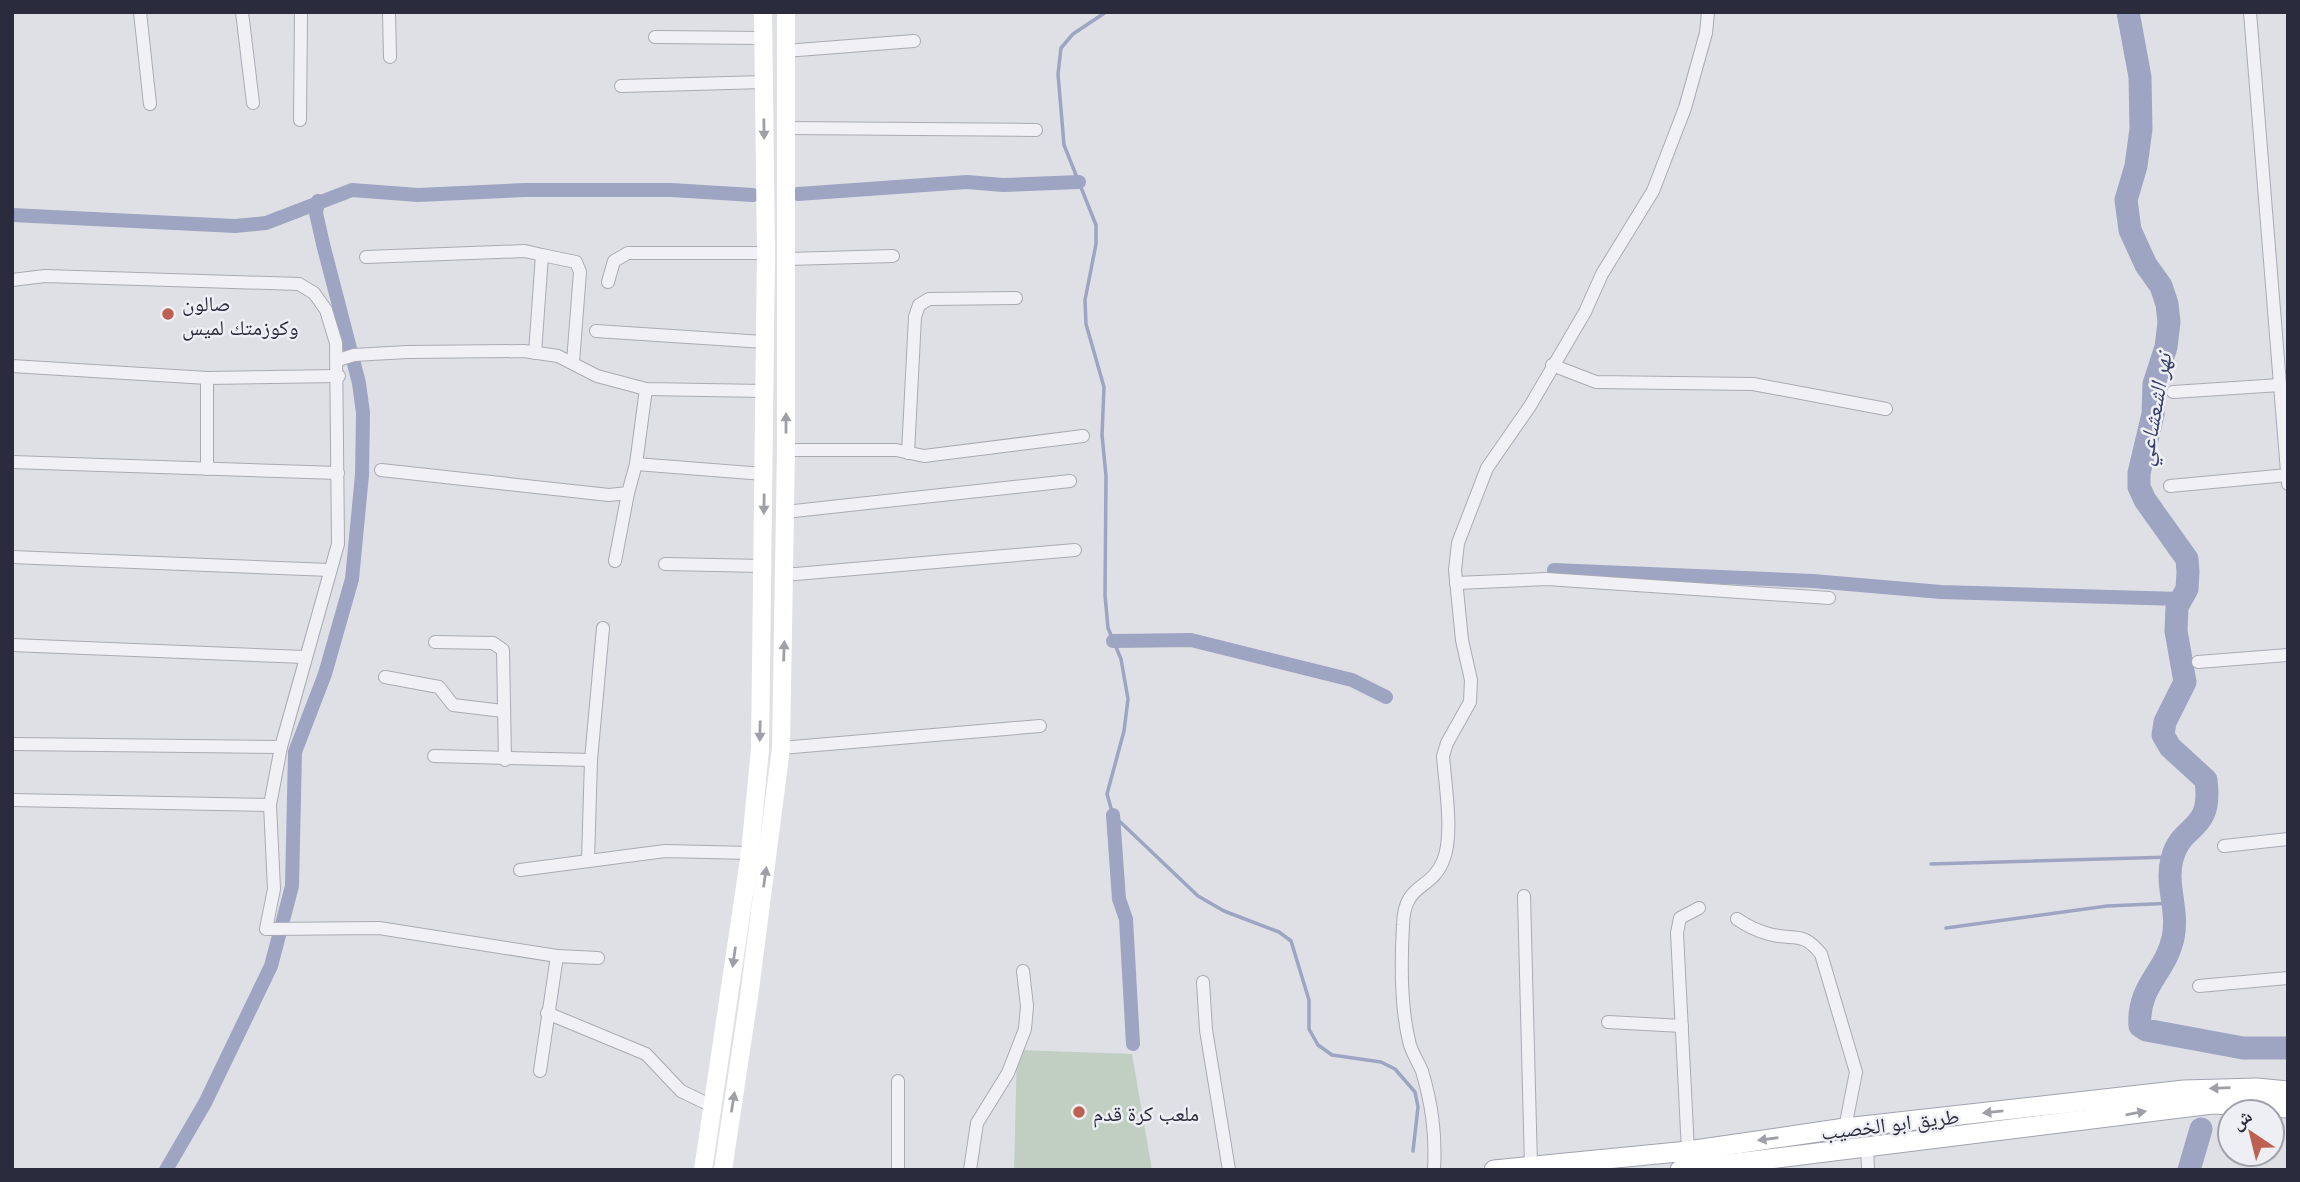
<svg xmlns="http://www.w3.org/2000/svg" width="2300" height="1182" font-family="Lato,'Noto Naskh Arabic',sans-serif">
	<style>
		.pitch { fill: #c1cfc2 }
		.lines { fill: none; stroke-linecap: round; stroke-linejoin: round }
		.stream { stroke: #9ea5c2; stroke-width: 3.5 }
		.canal { stroke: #9ea5c2; stroke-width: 14 }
		.river { stroke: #9ea5c2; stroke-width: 23 }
		.street-casing { stroke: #a9aab3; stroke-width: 14 }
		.primary-casing { stroke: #a0a2b1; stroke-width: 21 }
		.street { stroke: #f1f1f5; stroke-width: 12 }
		.secondary { stroke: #fff; stroke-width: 18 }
		.primary { stroke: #fff; stroke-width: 19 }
		.oneway { fill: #9fa0a7 }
		.poi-dot { fill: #bd6152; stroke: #eeeff4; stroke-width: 2.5 }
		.labels { text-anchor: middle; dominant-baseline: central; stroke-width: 5; stroke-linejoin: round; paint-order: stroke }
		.poi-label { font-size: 21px; fill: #2a2b3c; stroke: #eeeff4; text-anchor: start }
		.street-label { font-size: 21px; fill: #2a2b3c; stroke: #eeeff4 }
		.water-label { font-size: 23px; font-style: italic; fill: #39416a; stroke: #eeeff4 }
	</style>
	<rect width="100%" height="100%" fill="#dfe0e6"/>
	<path class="pitch" d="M1017,1050L1132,1054L1152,1170H1014Z"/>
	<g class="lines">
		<g class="stream">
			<path d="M1106,12L1073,34L1061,48L1058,74L1064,145L1096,225V244L1085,300L1086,324L1104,387L1102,435L1106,476L1105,595L1108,628L1121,659L1128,699L1124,731L1107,794L1113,815L1198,896L1224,911L1279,932L1291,941L1309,1000V1029L1318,1045L1332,1055L1381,1062L1395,1069L1415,1092L1418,1107L1413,1151"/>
			<path d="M1931,864L2172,857"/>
			<path d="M1946,928L2107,906L2175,903"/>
		</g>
		<g class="canal">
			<path d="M798,194L967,182L1003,185L1079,182"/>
			<path d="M12,215L235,226L266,223L352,190L418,195L524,190H671L753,195"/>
			<path d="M1554,570L1813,581L1941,592L2181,599"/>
			<path d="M1113,641L1191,640L1352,680L1386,697"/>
			<path d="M1113,815L1119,899L1126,919L1133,1044"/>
			<path d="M166,1170L205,1103L271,966L292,886L295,752L325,674L352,579L362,475L363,413L359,383L323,244L316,213L318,201"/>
		</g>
		<g class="river">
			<path d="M2128,12L2140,77L2141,129L2136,166L2126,200L2130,230L2146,265L2161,286L2167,304L2169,322L2166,347L2154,384L2153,414L2139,473V487L2145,500L2187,559L2188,572L2187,589L2177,607L2176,631L2185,682L2165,722L2163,735L2170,747L2206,780C2213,834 2181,822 2172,859C2165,885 2179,910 2173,938C2166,972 2137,986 2140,1026L2146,1030L2243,1048H2288"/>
			<path d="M2189,1170L2201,1129"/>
		</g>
		<defs>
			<g id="street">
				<path d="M140,12L150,104"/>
				<path d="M242,12L253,103"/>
				<path d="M389,12L390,57"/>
				<path d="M2250,12L2288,484"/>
				<path d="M655,37L763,38"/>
				<path d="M785,51L914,41"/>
				<path d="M621,86L764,82"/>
				<path d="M300,120L301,12"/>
				<path d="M786,128L1036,130"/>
				<path d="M542,255L576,262L580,272L573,362"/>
				<path d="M366,257L525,251L542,255L535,353"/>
				<path d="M787,259L893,256"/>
				<path d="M12,280L45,276L299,284L314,293L326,310L336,343L338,544L281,747L270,805L274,889L266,929L379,928L557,956L598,958"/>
				<path d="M608,282L614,261L628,253H766"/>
				<path d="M596,331L765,342"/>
				<path d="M338,360L354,355L407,352L524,351L558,356L597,376L646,389L765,391"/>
				<path d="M1552,365L1596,382L1753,384L1886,409"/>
				<path d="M12,366L207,378L339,376"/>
				<path d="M207,378V469"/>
				<path d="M2173,392L2280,385"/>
				<path d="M786,450H896L924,456L1083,436"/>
				<path d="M908,453L915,317L919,305L929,299L1016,298"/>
				<path d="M12,462L338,473"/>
				<path d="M636,464L764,474"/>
				<path d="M381,470L609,495L628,493L636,464L646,389"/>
				<path d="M2170,486L2288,475"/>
				<path d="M785,512L1070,481"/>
				<path d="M12,557L330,570"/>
				<path d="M615,561L628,493"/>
				<path d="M665,564L763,566"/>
				<path d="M784,575L1075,550"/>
				<path d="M1456,583L1547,579L1829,598"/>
				<path d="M435,642L493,643L503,650L505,760"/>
				<path d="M12,645L304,657"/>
				<path d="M2198,662L2288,655"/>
				<path d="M385,677L439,687L453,705L503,711"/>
				<path d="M12,744L281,747"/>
				<path d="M781,748L1040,726"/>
				<path d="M434,756L591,760"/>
				<path d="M12,800L270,805"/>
				<path d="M2224,846L2288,839"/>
				<path d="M588,860L591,760L603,628"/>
				<path d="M520,870L665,851L750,853"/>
				<path d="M1524,896L1531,1166"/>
				<path d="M1737,919C1747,926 1758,931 1769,934C1794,941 1802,930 1821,954L1856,1072L1845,1128"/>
				<path d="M1203,982L1206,1030L1229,1170"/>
				<path d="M2199,986L2288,978"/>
				<path d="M547,1013L646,1054L681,1091L712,1106"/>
				<path d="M1608,1022L1682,1026"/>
				<path d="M540,1071L557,956"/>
				<path d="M898,1081V1170"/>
				<path d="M1867,1144L1868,1170"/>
				<path d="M1688,1151L1677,933L1680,918L1699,908"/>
				<path d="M970,1170L977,1123L1008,1073L1025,1029L1027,1006L1023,971"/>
				<path d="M1434,1170C1436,1134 1432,1105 1422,1071C1418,1061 1411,1052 1409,1041C1401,1008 1401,960 1403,925C1404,882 1431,891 1443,861C1454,836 1445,784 1443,756L1447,743L1470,702L1471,680L1462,640L1455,570L1458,543L1487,468L1530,406L1585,312L1602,274L1653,191L1685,108L1706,33L1708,12"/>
			</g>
			<g id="primary">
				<path d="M1494,1170L1688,1151L1845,1128L2184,1090L2257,1088L2288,1091"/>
				<path d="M1680,1170L2212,1104L2288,1108"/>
			</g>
		</defs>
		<use href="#street" class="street-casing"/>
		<use href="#primary" class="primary-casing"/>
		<use href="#street" class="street"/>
		<g class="secondary">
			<path d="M703,1170L750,853L760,749L766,253L763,12"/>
			<path d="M723,1170L749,997L781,748L786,450V12"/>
		</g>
		<use href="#primary" class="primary"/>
	</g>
	<defs><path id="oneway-solid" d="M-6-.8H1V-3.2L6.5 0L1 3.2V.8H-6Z" transform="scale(1.75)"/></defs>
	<g class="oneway">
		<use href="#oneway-solid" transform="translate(764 129) rotate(89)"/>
		<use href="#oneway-solid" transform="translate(786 423) rotate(-90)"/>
		<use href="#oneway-solid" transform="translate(764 504) rotate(91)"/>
		<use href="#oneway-solid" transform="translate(784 651) rotate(-88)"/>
		<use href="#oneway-solid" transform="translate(760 731) rotate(91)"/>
		<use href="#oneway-solid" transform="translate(765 877) rotate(-82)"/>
		<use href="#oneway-solid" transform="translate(734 957) rotate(98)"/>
		<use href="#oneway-solid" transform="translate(2220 1088) rotate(178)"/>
		<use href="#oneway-solid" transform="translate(733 1102) rotate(-81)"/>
		<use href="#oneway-solid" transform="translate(1993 1112) rotate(174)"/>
		<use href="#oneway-solid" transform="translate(2136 1113) rotate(-10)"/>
		<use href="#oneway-solid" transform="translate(1768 1139) rotate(172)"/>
	</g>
	<g class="poi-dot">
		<circle cx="168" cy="314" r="7"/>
		<circle cx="1079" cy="1112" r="7"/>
	</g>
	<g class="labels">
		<g class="poi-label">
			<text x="182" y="302">صالون<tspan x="182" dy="24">وكوزمتك لميس</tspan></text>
			<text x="1093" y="1112">ملعب كرة قدم</text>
		</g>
		<g class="street-label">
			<text transform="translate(1890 1123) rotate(-7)">طريق ابو الخصيب</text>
		</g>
		<g class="water-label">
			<text transform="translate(2153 409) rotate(-80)">نهر الشعشاعي</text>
		</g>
	</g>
	<rect width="2300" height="1182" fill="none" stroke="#2a2b3c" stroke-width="28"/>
	<g transform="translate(2251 1133) rotate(325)"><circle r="33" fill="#eeeff4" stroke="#a0a1aa" stroke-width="2"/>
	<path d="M0-5L12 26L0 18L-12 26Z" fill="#bd6152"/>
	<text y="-10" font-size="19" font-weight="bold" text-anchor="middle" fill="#2a2b3c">ش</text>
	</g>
</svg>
